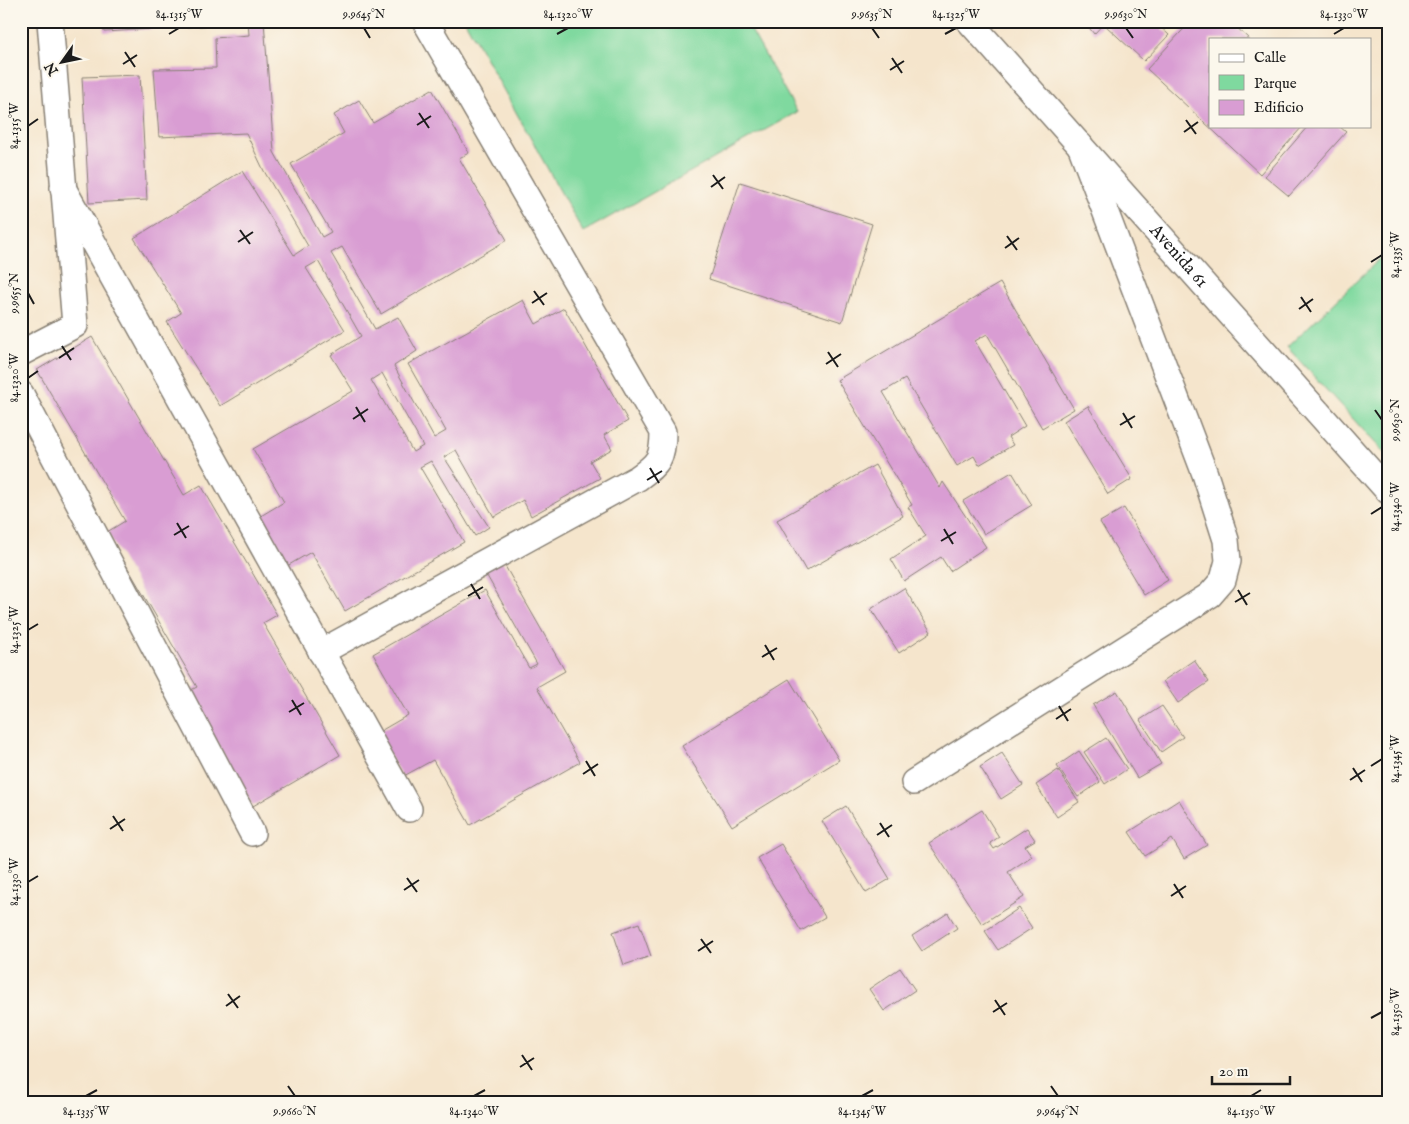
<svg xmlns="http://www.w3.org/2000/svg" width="1409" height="1124" font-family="'IM FELL English',serif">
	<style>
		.green { fill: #7fd99f; stroke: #4e7a5e }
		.building { fill: #d99dd3; fill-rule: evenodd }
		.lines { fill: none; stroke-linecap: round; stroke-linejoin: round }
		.minor-casing { stroke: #888074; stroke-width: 28 }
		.minor { stroke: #fff; stroke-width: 25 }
		.ticks { fill: none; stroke: #1c1c1c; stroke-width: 2 }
		.labels { text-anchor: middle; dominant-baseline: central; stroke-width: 4; stroke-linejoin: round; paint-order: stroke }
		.street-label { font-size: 18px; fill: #1c1c1c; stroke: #fbf7ec }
		.neatline { fill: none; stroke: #1c1c1c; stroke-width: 2 }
		.ticks-label { font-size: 12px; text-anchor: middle; fill: #1c1c1c }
	</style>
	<rect width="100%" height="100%" fill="#fbf7ec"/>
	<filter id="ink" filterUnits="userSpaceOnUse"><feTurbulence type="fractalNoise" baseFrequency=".02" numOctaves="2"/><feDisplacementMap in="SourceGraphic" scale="10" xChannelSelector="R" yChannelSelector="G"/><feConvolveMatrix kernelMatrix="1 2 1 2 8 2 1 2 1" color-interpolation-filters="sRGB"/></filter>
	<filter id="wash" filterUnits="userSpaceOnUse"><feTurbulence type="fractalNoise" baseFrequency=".0096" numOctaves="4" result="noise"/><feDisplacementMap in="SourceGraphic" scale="20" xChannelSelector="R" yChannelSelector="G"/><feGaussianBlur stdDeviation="1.12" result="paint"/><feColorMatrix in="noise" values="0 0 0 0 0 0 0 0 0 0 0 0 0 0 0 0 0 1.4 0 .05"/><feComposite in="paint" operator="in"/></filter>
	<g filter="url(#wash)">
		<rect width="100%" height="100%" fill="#f5e5cc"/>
		<g class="green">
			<path d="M465,21H746L797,112L583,232Z"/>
			<path d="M1388,251V457L1287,347Z"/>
		</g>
		<g id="blocks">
			<g class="building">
				<path d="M103,21H231L232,24L104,32Z"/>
				<path d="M248,21H264L274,152L322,237L331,232L291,164L344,133L334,115L359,100L373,123L432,89L469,153L459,158L507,240L381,314L342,247L331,253L375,329L398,317L417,351L394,366L434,438L446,431L408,364L523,300L536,324L564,308L628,421L604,435L612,449L590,461L600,478L531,516L523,500L494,517L456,450L444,457L489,527L475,536L431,461L420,467L464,542L345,611L311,552L282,569L254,520L284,502L253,449L353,391L331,355L361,336L318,261L306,268L345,330L220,406L167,322L181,313L134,238L242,171L294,255L308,246L264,171L246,133L159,137L154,69L216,68L215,38L249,35ZM382,373L423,446L413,452L371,380Z"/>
				<path d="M1084,21H1106L1094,34Z"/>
				<path d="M1109,21H1154L1169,35L1144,61L1105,25Z"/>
				<path d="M1191,21H1230L1249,39H1210V126H1303L1260,174L1147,69Z"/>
				<path d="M140,75L147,200L89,203L82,77Z"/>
				<path d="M1308,126H1339L1346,132L1289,196L1265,176Z"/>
				<path d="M740,182L872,224L842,322L709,279Z"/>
				<path d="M1000,283L1074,409L1042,428L987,334L975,341L1025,426L1008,437L1013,445L979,465L974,456L957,466L905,379L883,392L940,488L943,482L986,547L950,571L941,557L904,581L891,559L926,536L908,507L912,505L837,380Z"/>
				<path d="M92,337L184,495L201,485L277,615L263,623L340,755L253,806L187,692L197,687L107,532L125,521L37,370Z"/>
				<path d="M1088,406L1132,479L1108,494L1064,421Z"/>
				<path d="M875,465L903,516L806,571L777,520Z"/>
				<path d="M1012,472L1032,505L984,534L963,501Z"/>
				<path d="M1124,508L1168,580L1144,595L1100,522Z"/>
				<path d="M501,559L565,671L537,687L580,762L470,825L433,760L402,777L377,733L408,715L373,654L485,590L529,668L537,664L483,569Z"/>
				<path d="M904,588L931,632L899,653L871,609Z"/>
				<path d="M1194,660L1209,682L1178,703L1163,681Z"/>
				<path d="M789,679L839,760L732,826L682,746Z"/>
				<path d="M1117,691L1161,764L1137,778L1093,705Z"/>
				<path d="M1162,706L1183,737L1161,752L1140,720Z"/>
				<path d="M1106,738L1127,769L1105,784L1084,752Z"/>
				<path d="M1079,751L1100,782L1078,797L1057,766Z"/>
				<path d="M1002,753L1023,785L1001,799L980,767Z"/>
				<path d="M1058,770L1079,802L1057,817L1036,785Z"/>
				<path d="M1179,800L1207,845L1184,859L1172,839L1145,856L1129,832Z"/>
				<path d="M846,806L890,879L866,893L822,821Z"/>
				<path d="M982,810L999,837L990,843L994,849L1027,828L1035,840L1025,846L1032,856L1008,872L1024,897L982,924L929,843Z"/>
				<path d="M781,844L825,917L801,931L757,858Z"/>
				<path d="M1019,908L1032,928L998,950L985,931Z"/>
				<path d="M948,913L957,928L922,951L912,936Z"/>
				<path d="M639,923L651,956L624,965L613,932Z"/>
				<path d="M900,968L915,990L884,1011L869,989Z"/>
			</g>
		</g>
	</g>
	<g filter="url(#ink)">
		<use href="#blocks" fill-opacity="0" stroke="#888074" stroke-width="1"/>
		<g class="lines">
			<defs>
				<g id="minor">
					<path id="s1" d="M969,21L1388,491"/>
					<path d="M63,188L409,809"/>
					<path d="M21,353L75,325L50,21"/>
					<path d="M21,394L252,833"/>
					<path d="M321,652L638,478C659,463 663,458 663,432L425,21"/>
					<path d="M914,782L1210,595L1223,580L1228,561L1226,540L1205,474L1080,145"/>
				</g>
			</defs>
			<use href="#minor" class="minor-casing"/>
			<use href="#minor" class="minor"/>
		</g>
	</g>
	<path class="ticks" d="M364,28L370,38M872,28L879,38M1126,28L1133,38M169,34L179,28M557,34L568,28M945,34L956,28M1334,34L1344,28M125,52L135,67M892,58L902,73M123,64L137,55M890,70L904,61M419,113L429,128M1186,120L1196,134M417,125L431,116M28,126L38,119M1184,132L1198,122M713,175L723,189M711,187L725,177M240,230L250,244M1007,236L1017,250M238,242L253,232M1005,248L1019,238M1371,262L1382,255M534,291L544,305M28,293L34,304M1301,297L1311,312M532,303L547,293M1299,309L1313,299M62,346L71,360M828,352L838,367M59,358L74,348M826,364L841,354M28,378L38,371M356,407L365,422M1375,410L1382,420M1123,413L1132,428M353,419L368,409M1120,425L1135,416M650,468L659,483M647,480L662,471M1371,514L1382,507M177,523L186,538M944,529L953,544M174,535L189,526M941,541L956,532M471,584L480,599M1238,590L1247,605M468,596L483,587M1235,602L1250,593M28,630L38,624M765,645L774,660M762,657L777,648M292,700L301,715M1059,706L1068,721M289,712L304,703M1056,719L1071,709M586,761L595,776M1371,766L1382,759M1353,768L1362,782M583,774L598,764M1350,780L1365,770M113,816L123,831M880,823L889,837M110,829L125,819M877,835L892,825M407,878L417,892M28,882L38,876M1174,884L1183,898M404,890L419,880M1171,896L1186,886M701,939L711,953M698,951L713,941M228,994L238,1008M995,1000L1005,1015M226,1006L240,996M993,1012L1007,1003M1371,1018L1382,1012M522,1055L532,1070M520,1067L534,1058M288,1086L295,1096M1051,1086L1058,1096M86,1096L97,1090M474,1096L485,1090M862,1096L873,1090M1251,1096L1261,1090"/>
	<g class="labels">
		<g class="street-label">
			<text stroke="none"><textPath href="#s1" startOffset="315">Avenida 61</textPath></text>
		</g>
	</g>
	<rect width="1409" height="1124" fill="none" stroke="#fbf7ec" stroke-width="55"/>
	<rect x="1209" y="38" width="162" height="90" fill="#fbf7ec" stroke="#a29f99"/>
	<rect x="1219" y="54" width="25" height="8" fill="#ffffff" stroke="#a29f99"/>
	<text x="1254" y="62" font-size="15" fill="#1c1c1c">Calle</text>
	<rect x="1219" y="75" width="25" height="15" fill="#7fd99f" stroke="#a29f99"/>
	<text x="1254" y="88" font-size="15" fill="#1c1c1c">Parque</text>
	<rect x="1219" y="100" width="25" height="15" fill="#d99dd3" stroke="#a29f99"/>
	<text x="1254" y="112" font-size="15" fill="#1c1c1c">Edificio</text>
	<g transform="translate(62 62) rotate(237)" stroke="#fbf7ec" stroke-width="4" paint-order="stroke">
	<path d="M0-4L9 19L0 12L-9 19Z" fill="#1c1c1c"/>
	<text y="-8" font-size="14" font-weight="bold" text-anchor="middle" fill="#1c1c1c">N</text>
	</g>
	<path d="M1212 1076v8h78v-8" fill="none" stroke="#1c1c1c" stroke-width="2.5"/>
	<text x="1219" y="1076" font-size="15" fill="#1c1c1c" stroke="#fbf7ec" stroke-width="4" paint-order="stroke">20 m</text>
	<rect x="28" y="28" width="1354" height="1068" class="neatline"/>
	<g class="ticks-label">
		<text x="179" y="18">84.1315°W</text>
		<text x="364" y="18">9.9645°N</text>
		<text x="568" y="18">84.1320°W</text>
		<text x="872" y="18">9.9635°N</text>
		<text x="956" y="18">84.1325°W</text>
		<text x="1126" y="18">9.9630°N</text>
		<text x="1344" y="18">84.1330°W</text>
		<text transform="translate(14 126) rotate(-90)" y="4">84.1315°W</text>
		<text transform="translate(1395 255) rotate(-90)" y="4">84.1335°W</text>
		<text transform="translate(14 293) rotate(-90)" y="4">9.9655°N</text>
		<text transform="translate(14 378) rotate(-90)" y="4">84.1320°W</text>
		<text transform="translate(1395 420) rotate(-90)" y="4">9.9630°N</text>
		<text transform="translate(1395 507) rotate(-90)" y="4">84.1340°W</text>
		<text transform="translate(14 630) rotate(-90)" y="4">84.1325°W</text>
		<text transform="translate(1395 759) rotate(-90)" y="4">84.1345°W</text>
		<text transform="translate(14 882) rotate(-90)" y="4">84.1330°W</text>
		<text transform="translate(1395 1012) rotate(-90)" y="4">84.1350°W</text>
		<text x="86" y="1115">84.1335°W</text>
		<text x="295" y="1115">9.9660°N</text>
		<text x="474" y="1115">84.1340°W</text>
		<text x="862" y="1115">84.1345°W</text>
		<text x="1058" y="1115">9.9645°N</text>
		<text x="1251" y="1115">84.1350°W</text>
	</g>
</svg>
